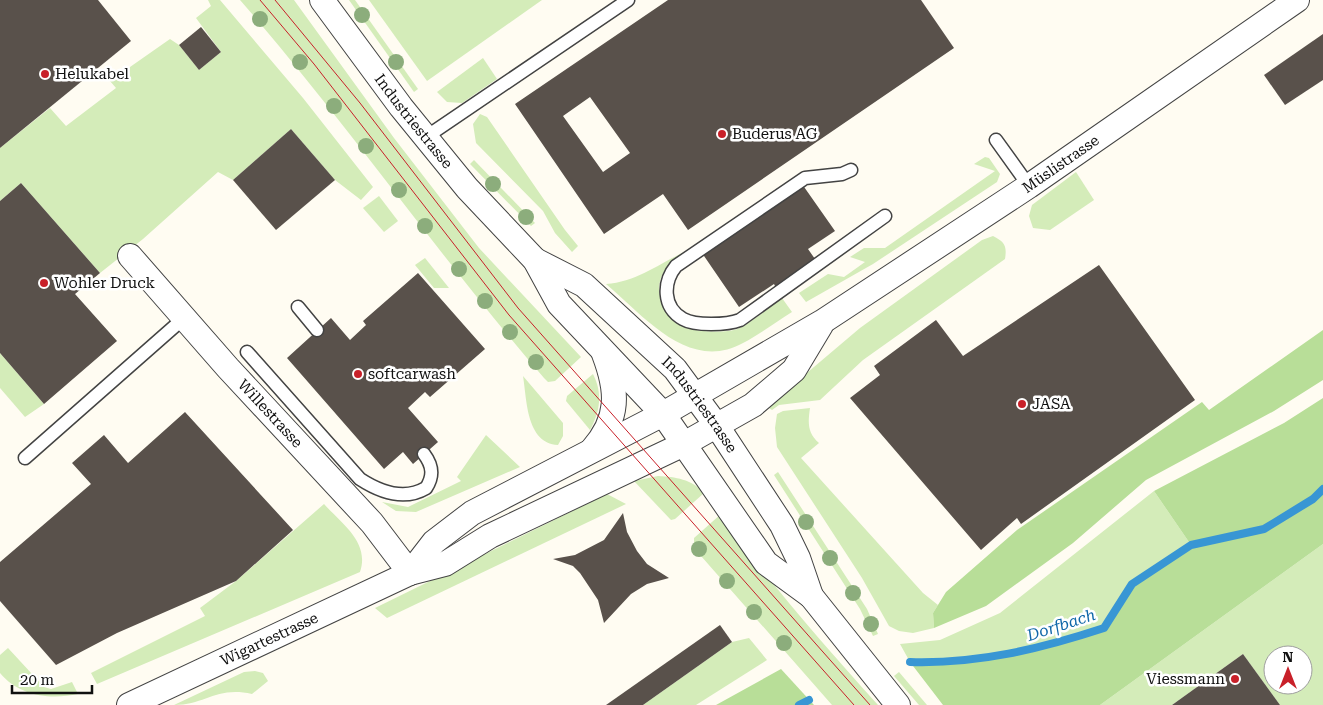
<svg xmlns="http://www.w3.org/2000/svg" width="1323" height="705" font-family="'Roboto Serif',serif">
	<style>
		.green { fill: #d4ecb9; fill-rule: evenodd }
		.forest { fill: #b8de98 }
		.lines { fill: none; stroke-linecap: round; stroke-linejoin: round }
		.stream { stroke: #3896d4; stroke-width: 8 }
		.building { fill: #59514b; fill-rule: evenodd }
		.lane-casing { stroke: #434343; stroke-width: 15 }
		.street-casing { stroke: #434343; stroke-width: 26 }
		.lane { stroke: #fff; stroke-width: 12 }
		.street { stroke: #fff; stroke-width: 24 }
		.tram { stroke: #c82029; stroke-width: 1 }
		.tree { fill: #8cad7c }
		.poi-dot { fill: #c82029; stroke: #fff; stroke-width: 2 }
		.labels { text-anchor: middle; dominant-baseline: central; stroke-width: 5; stroke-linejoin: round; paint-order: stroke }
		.poi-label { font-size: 15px; fill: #101010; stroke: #fff; text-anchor: start }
		.street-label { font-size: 15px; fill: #101010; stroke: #fff }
		.water-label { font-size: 16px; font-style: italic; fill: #1168a9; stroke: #fff }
	</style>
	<rect width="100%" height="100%" fill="#fffcf2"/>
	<g class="green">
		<path d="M208,0H220L303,98L373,187L361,200L335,180L291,129L233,180L218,172L143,239L100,273L21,183L0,201V148L50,108L66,126L116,88L110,81L170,39L179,45L199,70L221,52L196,18L211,6Z"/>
		<path d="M240,0H294L394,138L479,248L581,357L555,381L548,382L544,378C438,255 346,122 240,0Z"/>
		<path d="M349,0H355L418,89L414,92Z"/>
		<path d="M369,0H542L427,81Z"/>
		<path d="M483,58L497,79L462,103L447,102L437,92Z"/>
		<path d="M480,114L487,117L565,230L578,246L572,252L555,233L543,211L476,143L473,124Z"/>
		<path d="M985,157L989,158L1000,174L997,182L873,264L806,302L799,293L828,274L844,277L865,262L850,257L864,248H885L995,171L974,164Z"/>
		<path d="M474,160L535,223L531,226L470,164Z"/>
		<path d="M1076,172L1094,200L1050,230L1033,228L1029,216L1032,205Z"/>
		<path d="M379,196L398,221L384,232L363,208Z"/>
		<path d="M993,236C1005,242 1007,246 1005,259L863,360L820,400L779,405L772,410L769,408L775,400L860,328L982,240Z"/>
		<path d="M684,252C675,259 665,267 661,278C655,294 665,317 680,325C694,332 719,333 734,330C745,328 771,306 782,298L792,312C776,322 760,334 743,343C689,373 644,316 606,284C636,282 657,265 684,252Z"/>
		<path d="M425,258L449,288H434L415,265Z"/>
		<path d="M0,353L44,404L25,417L0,388Z"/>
		<path d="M593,374C603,394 600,411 590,430L566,401L567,396Z"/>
		<path d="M523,376L563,423V436L558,445C526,443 527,400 523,376Z"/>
		<path d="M810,408C808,422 807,433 819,443L801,458L923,593L938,605L933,613L934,628L913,633L899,631L889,626L862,578L777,447L775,428L777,414L783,411Z"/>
		<path d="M486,435L520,467L416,512L396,511L382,502L408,507L461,481L457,477Z"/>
		<path d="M778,472L867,609L878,634L873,636L860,609L774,475Z"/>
		<path d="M658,476C676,477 691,479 704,493L675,519L671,520L634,481Z"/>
		<path d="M1154,491L1191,545L1132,584L1104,628C1040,649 978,663 910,662L900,644L940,640L1000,613Z"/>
		<path d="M607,494L626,504L387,618L375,608Z"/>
		<path d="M324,504C342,524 370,542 360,572L97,684L91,673L205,616L200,608L236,581Z"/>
		<path d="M721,514C768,582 823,644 878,705H832L694,548V538Z"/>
		<path d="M1323,544V705H1280L1243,654L1172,705H1100ZM1273,655H1303V685H1273Z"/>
		<path d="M749,638L767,660L696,705H643L732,642Z"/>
		<path d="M8,648L44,687L51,689L72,682L78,694C50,700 19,696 0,673V655Z"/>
		<path d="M255,671L263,673L268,681L252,694C216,686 206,705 174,705L244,672Z"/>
		<path d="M899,672L927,705H919L894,676Z"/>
	</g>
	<g class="forest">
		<path d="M1323,330V380L1274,411L1146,480L1073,543L986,606L934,628L933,613L946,592L1017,530L1202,402L1209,410Z"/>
		<path d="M1323,398V544L1100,705H943L910,662C977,664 1040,649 1104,628L1132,584L1191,545L1154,491L1284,423Z"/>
		<path d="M781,669L814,705H716Z"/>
	</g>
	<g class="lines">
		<g class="stream">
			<path d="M910,662C978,664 1040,649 1104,628L1132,584L1191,545L1264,529L1313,499L1323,489"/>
			<path d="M799,705L809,700"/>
		</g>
	</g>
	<g class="building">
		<path d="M0,0H98L131,41L0,148Z"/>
		<path d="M668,0H921L954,48L688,230L663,194L604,234L515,104ZM590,97L630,153L603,172L563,116Z"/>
		<path d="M201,27L221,52L199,70L179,45Z"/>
		<path d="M1323,34V80L1285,105L1264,75Z"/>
		<path d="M291,129L335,180L276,230L233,180Z"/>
		<path d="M21,183L100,273L75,294L117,341L44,404L0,353V201Z"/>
		<path d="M802,184L835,231L808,249L815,259L776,288L774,284L739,307L702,253Z"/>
		<path d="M1099,265L1195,400L1021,524L1017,518L981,550L850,398L880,375L874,366L936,320L963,356Z"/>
		<path d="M418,273L485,349L430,397L425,392L408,408L438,442L413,464L403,452L384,469L287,358L331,318L350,340L366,325L363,321Z"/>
		<path d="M185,412L293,530L236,581L117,633L56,665L0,601V562L91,484L72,463L104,435L128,463Z"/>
		<path d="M623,513L627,532L637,551L647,564L669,578L647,584L631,594L604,623L598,600L580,573L573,566L553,559L575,555L604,540Z"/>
		<path d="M720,625L732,642L643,705H606Z"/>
		<path d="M1243,654L1280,705H1172Z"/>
	</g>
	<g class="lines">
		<defs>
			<g id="lane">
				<path d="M426,137L628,0"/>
				<path d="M996,140L1029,186"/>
				<path d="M851,170L842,174L805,178L676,266C663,282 662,307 683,319C695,326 727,325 740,320L885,216"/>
				<path d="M298,307L317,330"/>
				<path d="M247,352L360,479C380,492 404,501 426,488C434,476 433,466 424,454"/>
				<path d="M25,458L184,318"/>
			</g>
			<g id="street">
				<path id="s1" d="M322,0L401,107L467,188L535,260L559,304L663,414L766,563L811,596L898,705"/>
				<path id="s2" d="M130,256L228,368L372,523L410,573"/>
				<path id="s3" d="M535,260L584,285L675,369L717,426L782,525L798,558L811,596"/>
				<path d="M592,450C620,418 618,391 604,354"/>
				<path id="s4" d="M410,573L434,542L472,513L663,414L822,322L1029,186L1297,0"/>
				<path id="s5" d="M129,705L410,573L445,564L490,536L684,444L753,405L794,370L821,325"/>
			</g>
		</defs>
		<use href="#lane" class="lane-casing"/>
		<use href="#street" class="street-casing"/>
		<use href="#lane" class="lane"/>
		<use href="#street" class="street"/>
		<g class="tram">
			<path d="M260,0L314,64L509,315L854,705"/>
			<path d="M275,0L360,103L518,308L870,705"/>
		</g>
	</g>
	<g class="tree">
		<circle cx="362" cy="15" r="8"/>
		<circle cx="260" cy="19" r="8"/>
		<circle cx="300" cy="62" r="8"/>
		<circle cx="396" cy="62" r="8"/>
		<circle cx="334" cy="106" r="8"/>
		<circle cx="366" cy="146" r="8"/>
		<circle cx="493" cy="184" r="8"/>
		<circle cx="399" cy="190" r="8"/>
		<circle cx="526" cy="217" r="8"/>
		<circle cx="425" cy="226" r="8"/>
		<circle cx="459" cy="269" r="8"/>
		<circle cx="485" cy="301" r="8"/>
		<circle cx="510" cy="332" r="8"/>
		<circle cx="536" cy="362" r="8"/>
		<circle cx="806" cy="522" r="8"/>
		<circle cx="699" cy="549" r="8"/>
		<circle cx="830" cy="558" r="8"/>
		<circle cx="727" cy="581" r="8"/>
		<circle cx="853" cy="593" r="8"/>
		<circle cx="754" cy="612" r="8"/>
		<circle cx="871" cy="624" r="8"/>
		<circle cx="784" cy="643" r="8"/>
	</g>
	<g class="poi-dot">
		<circle cx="45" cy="74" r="5"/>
		<circle cx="722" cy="134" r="5"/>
		<circle cx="44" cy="283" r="5"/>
		<circle cx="358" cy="374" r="5"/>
		<circle cx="1022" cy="404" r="5"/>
		<circle cx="1235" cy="679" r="5"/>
	</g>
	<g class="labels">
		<g class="poi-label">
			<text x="55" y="74">Helukabel</text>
			<text x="732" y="134">Buderus AG</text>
			<text x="54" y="283">Wohler Druck</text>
			<text x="368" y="374">softcarwash</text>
			<text x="1032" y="404">JASA</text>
			<text x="1225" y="679" text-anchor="end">Viessmann</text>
		</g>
		<g class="street-label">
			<text stroke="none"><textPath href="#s1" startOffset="152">Industriestrasse</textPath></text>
			<text stroke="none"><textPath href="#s4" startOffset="772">Müslistrasse</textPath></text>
			<text stroke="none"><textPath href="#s3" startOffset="222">Industriestrasse</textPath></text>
			<text stroke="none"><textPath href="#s2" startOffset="211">Willestrasse</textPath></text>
			<text stroke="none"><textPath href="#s5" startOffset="155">Wigartestrasse</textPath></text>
		</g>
		<g class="water-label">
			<text transform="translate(1061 625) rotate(-18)">Dorfbach</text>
		</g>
	</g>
	<g transform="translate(1288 670)"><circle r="24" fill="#ffffff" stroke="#9f9f9f"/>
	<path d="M0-4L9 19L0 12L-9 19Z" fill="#c82029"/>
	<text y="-8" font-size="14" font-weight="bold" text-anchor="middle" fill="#101010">N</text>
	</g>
	<path d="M12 685v8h80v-8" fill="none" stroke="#101010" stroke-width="2.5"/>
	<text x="20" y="685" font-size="15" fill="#101010" stroke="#ffffff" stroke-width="4" paint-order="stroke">20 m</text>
</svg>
